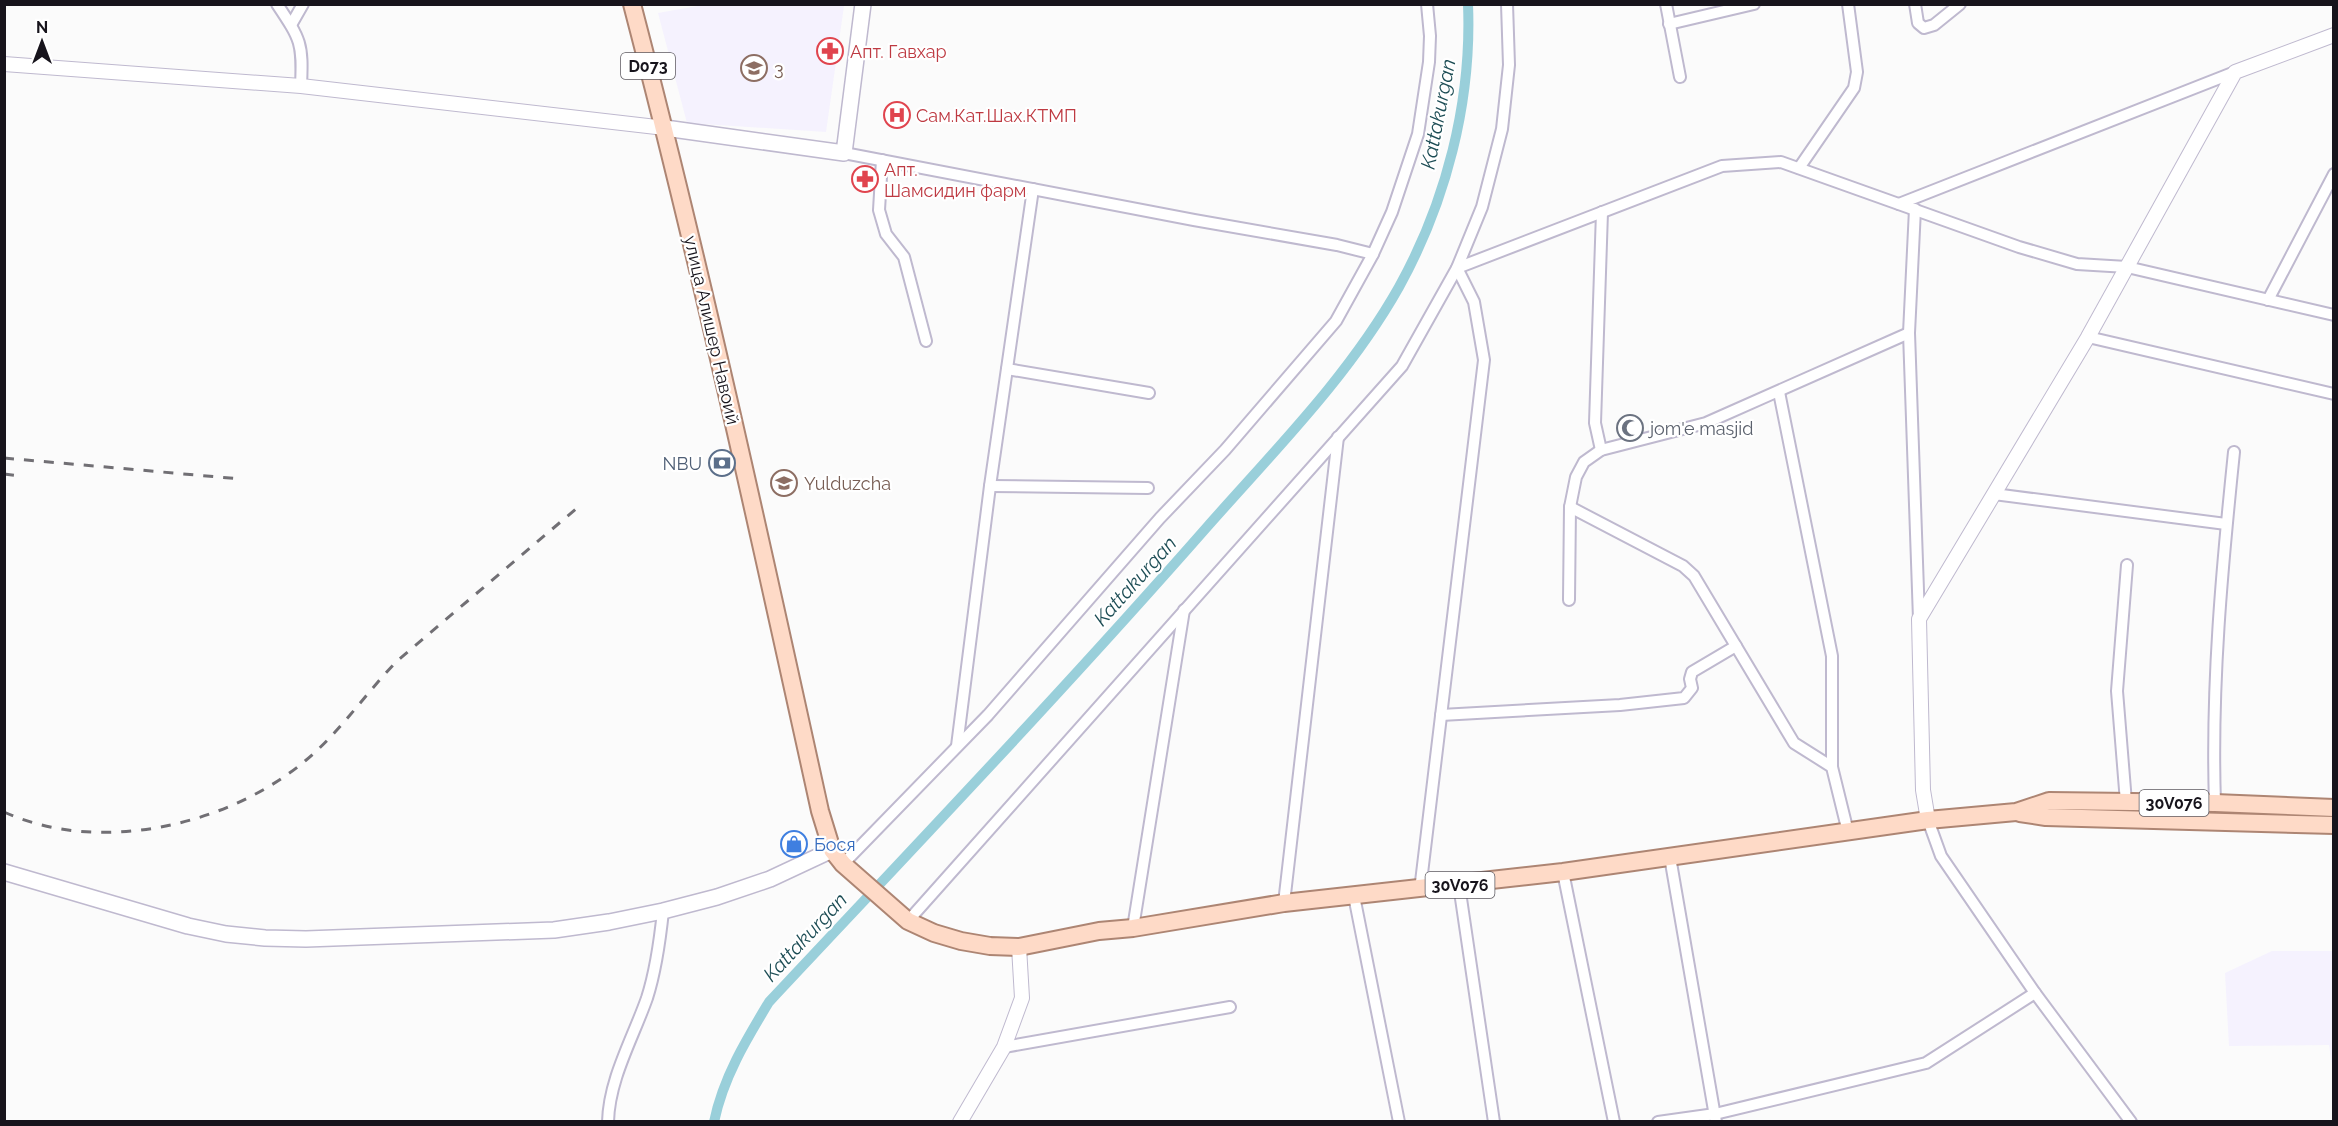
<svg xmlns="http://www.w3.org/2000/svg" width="2338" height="1126" font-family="Raleway,sans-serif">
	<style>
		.built { fill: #f5f2fe }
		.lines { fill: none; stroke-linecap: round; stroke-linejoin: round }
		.canal { stroke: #99cfda; stroke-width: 10 }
		.minor-casing { stroke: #bfb9cf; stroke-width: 14 }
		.tertiary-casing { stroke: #bfb9cf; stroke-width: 16 }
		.secondary-casing { stroke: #bfb9cf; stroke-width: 18 }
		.primary-casing { stroke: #ad8573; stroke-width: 20 }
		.minor { stroke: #fff; stroke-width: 10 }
		.tertiary { stroke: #fff; stroke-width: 14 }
		.secondary { stroke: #fff; stroke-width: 15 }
		.primary { stroke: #fedac7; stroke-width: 16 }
		.rail { stroke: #716f74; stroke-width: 3; stroke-dasharray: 10 10; stroke-linecap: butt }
		.labels { text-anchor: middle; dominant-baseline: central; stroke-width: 4.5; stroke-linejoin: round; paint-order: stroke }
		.shield { fill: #fff; stroke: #5d5a60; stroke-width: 1.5 }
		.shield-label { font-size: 16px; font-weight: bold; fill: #17141c }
		.health-label { font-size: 18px; fill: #be3a42; stroke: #fff; text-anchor: start }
		.education-label { font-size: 18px; fill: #785e54; stroke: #fff; text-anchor: start }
		.street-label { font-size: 18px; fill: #17141c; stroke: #fff }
		.worship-label { font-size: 18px; fill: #5b616d; stroke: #fff; text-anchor: start }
		.service-label { font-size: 18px; fill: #4e5e75; stroke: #fff; text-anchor: end }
		.shop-label { font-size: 18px; fill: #366cbe; stroke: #fff; text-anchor: start }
		.water-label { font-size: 20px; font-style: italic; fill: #1d4d55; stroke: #fff }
	</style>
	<rect width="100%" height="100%" fill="#fbfbfb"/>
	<g class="built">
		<path d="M703,5L844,6L826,132L687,123L658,13Z"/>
		<path d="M2272,951H2333V1072L2329,1045L2229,1046L2225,973Z"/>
	</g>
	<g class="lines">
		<path class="canal" d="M714,1122C723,1078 746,1040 769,1002C916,845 1065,689 1207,527C1274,451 1349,376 1399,287C1446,202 1472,102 1468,4"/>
		<defs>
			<g id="minor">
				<path d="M277,4C301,40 303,43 301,86"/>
				<path d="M1666,4L1680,77"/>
				<path d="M1915,4L1918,23L1924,28L1934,25L1960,4"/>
				<path d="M1669,24L1754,4"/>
				<path d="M291,25L303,4"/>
				<path d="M844,153L1194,220L1337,245L1373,254"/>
				<path d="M882,160L879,210L886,234L904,257L926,341"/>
				<path d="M1799,168L1854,88L1857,72L1848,4"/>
				<path d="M1899,204L2235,72"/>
				<path d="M1915,209L1909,333L1919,619"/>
				<path d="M2268,300L2334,174"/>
				<path d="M2088,337L2334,394"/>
				<path d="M1007,369L1149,393"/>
				<path d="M1779,392L1832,656V767"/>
				<path d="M1601,450L1595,423L1602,212"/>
				<path d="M990,486L1148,488"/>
				<path d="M1994,494L2226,524"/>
				<path d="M1570,507L1683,566L1694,576L1794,743L1832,767L1848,832"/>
				<path d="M1569,600L1570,507L1576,477L1584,462L1601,450L1706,423L1909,333"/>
				<path d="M1441,715L1620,705L1684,698L1692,688L1690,679L1692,672L1736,646"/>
				<path d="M957,746L990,486L1033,189"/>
				<path d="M2126,802L2117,691L2127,565"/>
				<path d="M2215,803C2211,686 2222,568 2234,452"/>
				<path d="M1928,820L1941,856L2035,993L2131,1122"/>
				<path d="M1670,857L1716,1122"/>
				<path d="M843,864L988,715L1160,518L1225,450L1336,321L1373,254L1392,212L1418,134L1429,62L1430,36L1427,4"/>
				<path d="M1563,872L1614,1122"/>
				<path d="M1459,885L1494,1122"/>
				<path d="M1420,890L1484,360L1474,302L1457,268L1722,166L1781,162L2019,247L2077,264L2127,267L2334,315"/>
				<path d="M1354,896L1399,1122"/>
				<path d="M1284,903L1338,437"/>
				<path d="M908,921L1402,366L1457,268L1482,207L1502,129L1509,65L1507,4"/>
				<path d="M1133,928L1184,610"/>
				<path d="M1004,1047L1230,1007"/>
				<path d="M608,1122C609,1079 633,1038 647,998C656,970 660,940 663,911"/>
				<path d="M1658,1122L1715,1114L1926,1063L2035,993"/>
			</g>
			<g id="tertiary">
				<path d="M4,64L301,86L665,128"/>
				<path d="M1928,820L1923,790L1919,619L2088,337L2235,72L2334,35"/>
				<path d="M960,1122L1004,1047L1022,998L1019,947"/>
			</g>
			<g id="secondary">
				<path d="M665,128L844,153L863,4"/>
				<path d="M4,872L188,926L226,934L265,938L306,939L554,930L609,922L663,911L717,897L770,879L832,850"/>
			</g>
			<g id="primary">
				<path d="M632,4C702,272 761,542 820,811L832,850L843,864L908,921L934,933L961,941L990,946L1019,947L1099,931L1133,928L1284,903L1563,872L1928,820L2016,812L2049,801L2215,803L2334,808"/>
				<path d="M2020,813L2046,817L2334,825"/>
			</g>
		</defs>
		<use href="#minor" class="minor-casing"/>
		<use href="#tertiary" class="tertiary-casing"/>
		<use href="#secondary" class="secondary-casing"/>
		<use href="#primary" class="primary-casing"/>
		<use href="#minor" class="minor"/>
		<use href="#tertiary" class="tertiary"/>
		<use href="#secondary" class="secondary"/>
		<use href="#primary" class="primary"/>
		<g class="rail">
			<path d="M4,458L241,479"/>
			<path d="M4,474L21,476"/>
			<path d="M4,812C99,855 227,826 305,761C340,732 366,693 397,661L577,508"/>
		</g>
	</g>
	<defs>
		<symbol id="pharmacy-ring" viewBox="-11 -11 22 22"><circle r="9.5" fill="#fff" stroke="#e0444e" stroke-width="1.5"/><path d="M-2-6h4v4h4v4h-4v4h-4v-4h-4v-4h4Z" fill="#e0444e"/></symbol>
		<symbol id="school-ring" viewBox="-11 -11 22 22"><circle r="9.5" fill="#fff" stroke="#8d6e63" stroke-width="1.5"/><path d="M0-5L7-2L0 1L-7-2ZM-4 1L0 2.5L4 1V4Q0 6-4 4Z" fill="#8d6e63"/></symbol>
		<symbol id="hospital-ring" viewBox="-11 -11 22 22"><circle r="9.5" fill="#fff" stroke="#e0444e" stroke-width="1.5"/><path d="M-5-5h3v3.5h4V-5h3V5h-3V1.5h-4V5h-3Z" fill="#e0444e"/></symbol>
		<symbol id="mosque-ring" viewBox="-11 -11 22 22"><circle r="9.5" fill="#fff" stroke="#6b7280" stroke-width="1.5"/><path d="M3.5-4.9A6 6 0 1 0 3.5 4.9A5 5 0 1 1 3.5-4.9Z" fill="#6b7280"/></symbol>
		<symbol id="bank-ring" viewBox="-11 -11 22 22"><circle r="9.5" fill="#fff" stroke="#5c6f8a" stroke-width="1.5"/><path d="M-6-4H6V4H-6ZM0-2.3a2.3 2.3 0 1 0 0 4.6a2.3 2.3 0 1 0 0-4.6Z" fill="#5c6f8a"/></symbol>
		<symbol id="shop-ring" viewBox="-11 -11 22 22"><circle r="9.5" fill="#fff" stroke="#3f7fe0" stroke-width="1.5"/><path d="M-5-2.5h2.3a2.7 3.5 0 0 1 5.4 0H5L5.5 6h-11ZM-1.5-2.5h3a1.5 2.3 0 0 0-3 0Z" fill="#3f7fe0"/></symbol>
	</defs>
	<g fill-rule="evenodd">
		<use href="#pharmacy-ring" x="815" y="36" width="30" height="30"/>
		<use href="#school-ring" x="739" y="53" width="30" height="30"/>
		<use href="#hospital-ring" x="882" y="100" width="30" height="30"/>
		<use href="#pharmacy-ring" x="850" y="164" width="30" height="30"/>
		<use href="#mosque-ring" x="1615" y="413" width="30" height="30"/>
		<use href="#bank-ring" x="707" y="448" width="30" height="30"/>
		<use href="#school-ring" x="769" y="468" width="30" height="30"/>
		<use href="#shop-ring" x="779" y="829" width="30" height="30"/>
	</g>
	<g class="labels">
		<g class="shield">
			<rect x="621" y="53" width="54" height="26" rx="4.5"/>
			<rect x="2139.5" y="790" width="69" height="26" rx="4.5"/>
			<rect x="1425.5" y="872" width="69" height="26" rx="4.5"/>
		</g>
		<g class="shield-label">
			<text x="648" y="66">D073</text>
			<text x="2174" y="803">30V076</text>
			<text x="1460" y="885">30V076</text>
		</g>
		<g class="health-label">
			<text x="850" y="51">Апт. Гавхар</text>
			<text x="916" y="115">Сам.Кат.Шах.КТМП</text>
			<text x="884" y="169">Апт.<tspan x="884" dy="21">Шамсидин фарм</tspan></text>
		</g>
		<g class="education-label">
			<text x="774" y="68">3</text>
			<text x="804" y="483">Yulduzcha</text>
		</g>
		<g class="street-label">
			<text transform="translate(712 330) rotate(77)">улица Алишер Навоий</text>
		</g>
		<g class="worship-label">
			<text x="1650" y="428">jom'e masjid</text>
		</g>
		<g class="service-label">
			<text x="702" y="463">NBU</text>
		</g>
		<g class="shop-label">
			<text x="814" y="844">Бося</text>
		</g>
		<g class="water-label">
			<text transform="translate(1438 114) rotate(-79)">Kattakurgan</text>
			<text transform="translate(1135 581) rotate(-48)">Kattakurgan</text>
			<text transform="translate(805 937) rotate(-47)">Kattakurgan</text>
		</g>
	</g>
	<rect width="2338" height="1126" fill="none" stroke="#17141c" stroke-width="12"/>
	<g transform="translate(42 42)" stroke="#ffffff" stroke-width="4.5" paint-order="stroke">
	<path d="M0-4.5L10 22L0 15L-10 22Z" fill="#17141c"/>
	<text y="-9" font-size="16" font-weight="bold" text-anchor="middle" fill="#17141c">N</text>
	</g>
</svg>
